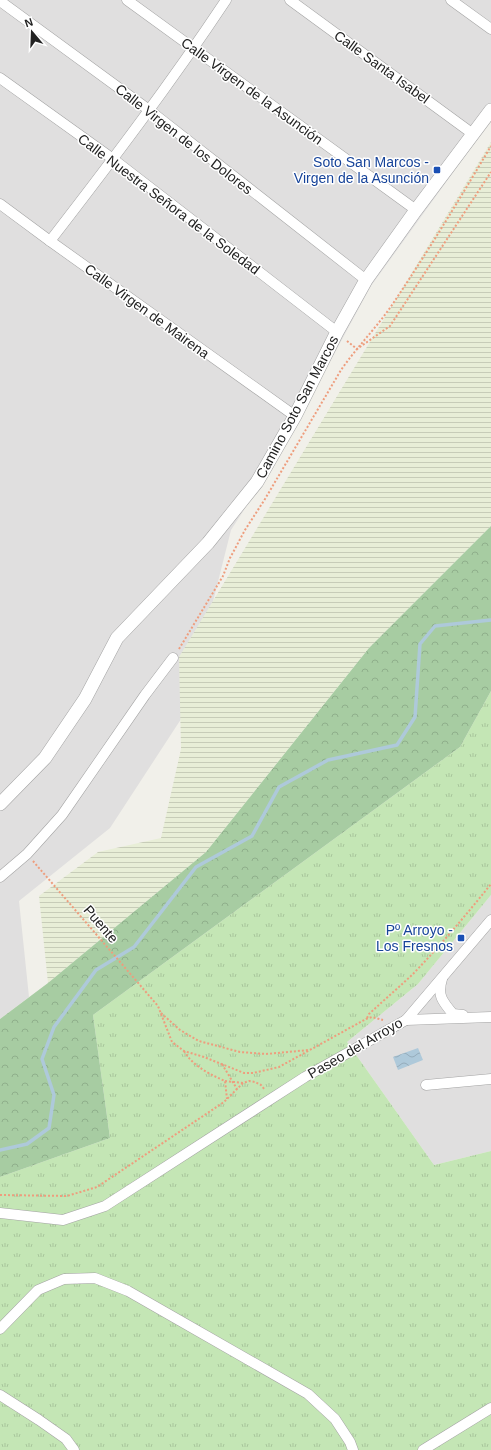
<svg xmlns="http://www.w3.org/2000/svg" width="491" height="1450" font-family="Arial,sans-serif">
	<style>
		.residential { fill: #e0dfdf }
		.farmland { fill: url(#farmland-rules) }
		.grass { fill: url(#grass-tufts) }
		.forest { fill: url(#forest-crowns) }
		.water { fill: url(#water-waves) }
		.lines { fill: none; stroke-linecap: round; stroke-linejoin: round }
		.stream { stroke: #aec9da; stroke-width: 3.5 }
		.minor-casing { stroke: #a3a3a3; stroke-width: 11 }
		.tertiary-casing { stroke: #a3a3a3; stroke-width: 14 }
		.path { stroke: #ee9d7d; stroke-width: 2; stroke-dasharray: 2 2; stroke-linecap: butt }
		.minor { stroke: #fff; stroke-width: 10 }
		.tertiary { stroke: #fff; stroke-width: 13 }
		.transit-dot { fill: #1a4fb4; stroke: #fff; stroke-width: 1.5 }
		.labels { text-anchor: middle; dominant-baseline: central; stroke-width: 3; stroke-linejoin: round; paint-order: stroke }
		.street-label { font-size: 14px; fill: #222; stroke: #fff }
		.transit-label { font-size: 14px; fill: #164399; stroke: #fff; text-anchor: end }
	</style>
	<defs>
		<pattern id="farmland-rules" width="6" height="5" patternUnits="userSpaceOnUse"><rect width="6" height="5" fill="#e8eed7"/><path d="M0 2.5h6" fill="none" stroke="#c7ccb8"/></pattern>
		<pattern id="grass-tufts" width="24" height="20" patternUnits="userSpaceOnUse"><rect width="24" height="20" fill="#c4e6b5"/><path d="M3 7l-1-3M5 7V3M7 7l1-3M15 17l-1-3M17 17v-4M19 17l1-3" fill="none" stroke="#a8c59b"/></pattern>
		<pattern id="forest-crowns" width="20" height="18" patternUnits="userSpaceOnUse"><rect width="20" height="18" fill="#a7cca2"/><path d="M2 6a3 3 0 1 1 6 0M12 15a3 3 0 1 1 6 0" fill="none" stroke="#8faf8b"/></pattern>
		<pattern id="water-waves" width="16" height="10" patternUnits="userSpaceOnUse"><rect width="16" height="10" fill="#aec9da"/><path d="M0 5q4-4 8 0t8 0" fill="none" stroke="#95acbb"/></pattern>
	</defs>
	<rect width="100%" height="100%" fill="#f1f0ea"/>
	<g class="residential">
		<path d="M0,0H491V120L371,286L277,459L231,530L185,713L110,828L19,901L29,997L0,1019Z"/>
		<path d="M491,895V1151L434,1165L347,1042L418,984Z"/>
	</g>
	<path class="farmland" d="M491,142V526L369,648L206,852L48,983L39,896L98,852L161,838L181,749L179,657Z"/>
	<path class="grass" d="M491,691V895L418,984L347,1042L434,1165L491,1151V1450H0V1177L110,1138L93,1015L460,747Z"/>
	<path class="forest" d="M491,526V691L460,747L93,1015L110,1138L0,1177V1019L48,983L206,852L369,648Z"/>
	<path class="water" d="M418,1048L423,1060L398,1070L393,1057Z"/>
	<g class="lines">
		<path class="stream" d="M0,1150L27,1144L49,1128L54,1095L42,1059L54,1027L96,970L134,947L196,867L252,836L279,787L328,760L397,745L415,717L420,644L435,626L491,620"/>
		<defs>
			<g id="minor">
				<path d="M127,0L416,210"/>
				<path d="M290,0L473,134"/>
				<path d="M451,0L491,29"/>
				<path d="M0,1L149,110L366,280"/>
				<path d="M0,78L113,159L337,332"/>
				<path d="M0,204L50,241L295,416"/>
				<path d="M50,241C111,162 171,83 226,0"/>
				<path d="M0,877L27,854L62,815L145,695L173,658"/>
				<path d="M442,979C437,995 442,1001 453,1014L463,1015"/>
				<path d="M406,1020L491,1017"/>
				<path d="M426,1085L491,1079"/>
				<path d="M0,1213L63,1220L105,1206L305,1077L406,1020L491,920"/>
				<path d="M0,1329L38,1290L64,1279L95,1278L128,1291L308,1394L335,1419L350,1442L353,1450"/>
				<path d="M0,1395L39,1420L66,1439L74,1450"/>
				<path d="M423,1450L491,1408"/>
			</g>
			<path id="tertiary" d="M0,804L45,758L85,699L117,638L208,543L257,482L295,416L337,332L366,280L416,210L491,110"/>
		</defs>
		<use href="#minor" class="minor-casing"/>
		<use href="#tertiary" class="tertiary-casing"/>
		<g class="path">
			<path d="M347,341L357,349L390,326L491,172"/>
			<path d="M179,649L223,576L230,558L245,530L265,499L341,370C357,347 377,327 392,305C427,253 459,200 491,146"/>
			<path d="M33,861L158,1006L172,1042L184,1051L204,1057L244,1073H253L279,1067L366,1019L372,1017L383,1020"/>
			<path d="M161,1013L180,1030L199,1041L240,1052L266,1054L309,1050"/>
			<path d="M367,1018L369,1014C383,1001 398,988 412,975C440,946 466,915 491,884"/>
			<path d="M184,1051C193,1066 209,1074 225,1081L227,1099"/>
			<path d="M222,1064L237,1089"/>
			<path d="M225,1081L243,1083"/>
			<path d="M0,1195L67,1196L97,1187L224,1102L243,1083L249,1081L255,1082L261,1085L265,1090"/>
		</g>
		<use href="#minor" class="minor"/>
		<use href="#tertiary" class="tertiary"/>
	</g>
	<g class="transit-dot">
		<rect x="433" y="166" width="8" height="8" rx="2"/>
		<rect x="457" y="934" width="8" height="8" rx="2"/>
	</g>
	<g class="labels">
		<g class="street-label">
			<text transform="translate(382 67) rotate(36)">Calle Santa Isabel</text>
			<text transform="translate(252 91) rotate(36)">Calle Virgen de la Asunción</text>
			<text transform="translate(184 139) rotate(38)">Calle Virgen de los Dolores</text>
			<text transform="translate(169 204) rotate(37)">Calle Nuestra Señora de la Soledad</text>
			<text transform="translate(147 311) rotate(36)">Calle Virgen de Mairena</text>
			<text transform="translate(297 407) rotate(-62)">Camino Soto San Marcos</text>
			<text transform="translate(101 924) rotate(49)">Puente</text>
			<text transform="translate(355 1048) rotate(-30)">Paseo del Arroyo</text>
		</g>
		<g class="transit-label">
			<text x="429" y="162">Soto San Marcos -<tspan x="429" dy="16">Virgen de la Asunción</tspan></text>
			<text x="453" y="930">Pº Arroyo -<tspan x="453" dy="16">Los Fresnos</tspan></text>
		</g>
	</g>
	<g transform="translate(32 32) rotate(341)" stroke="#ffffff" stroke-width="3" paint-order="stroke">
	<path d="M0-3L7 15L0 10L-7 15Z" fill="#222222"/>
	<text y="-6" font-size="11" font-weight="bold" text-anchor="middle" fill="#222222">N</text>
	</g>
</svg>
